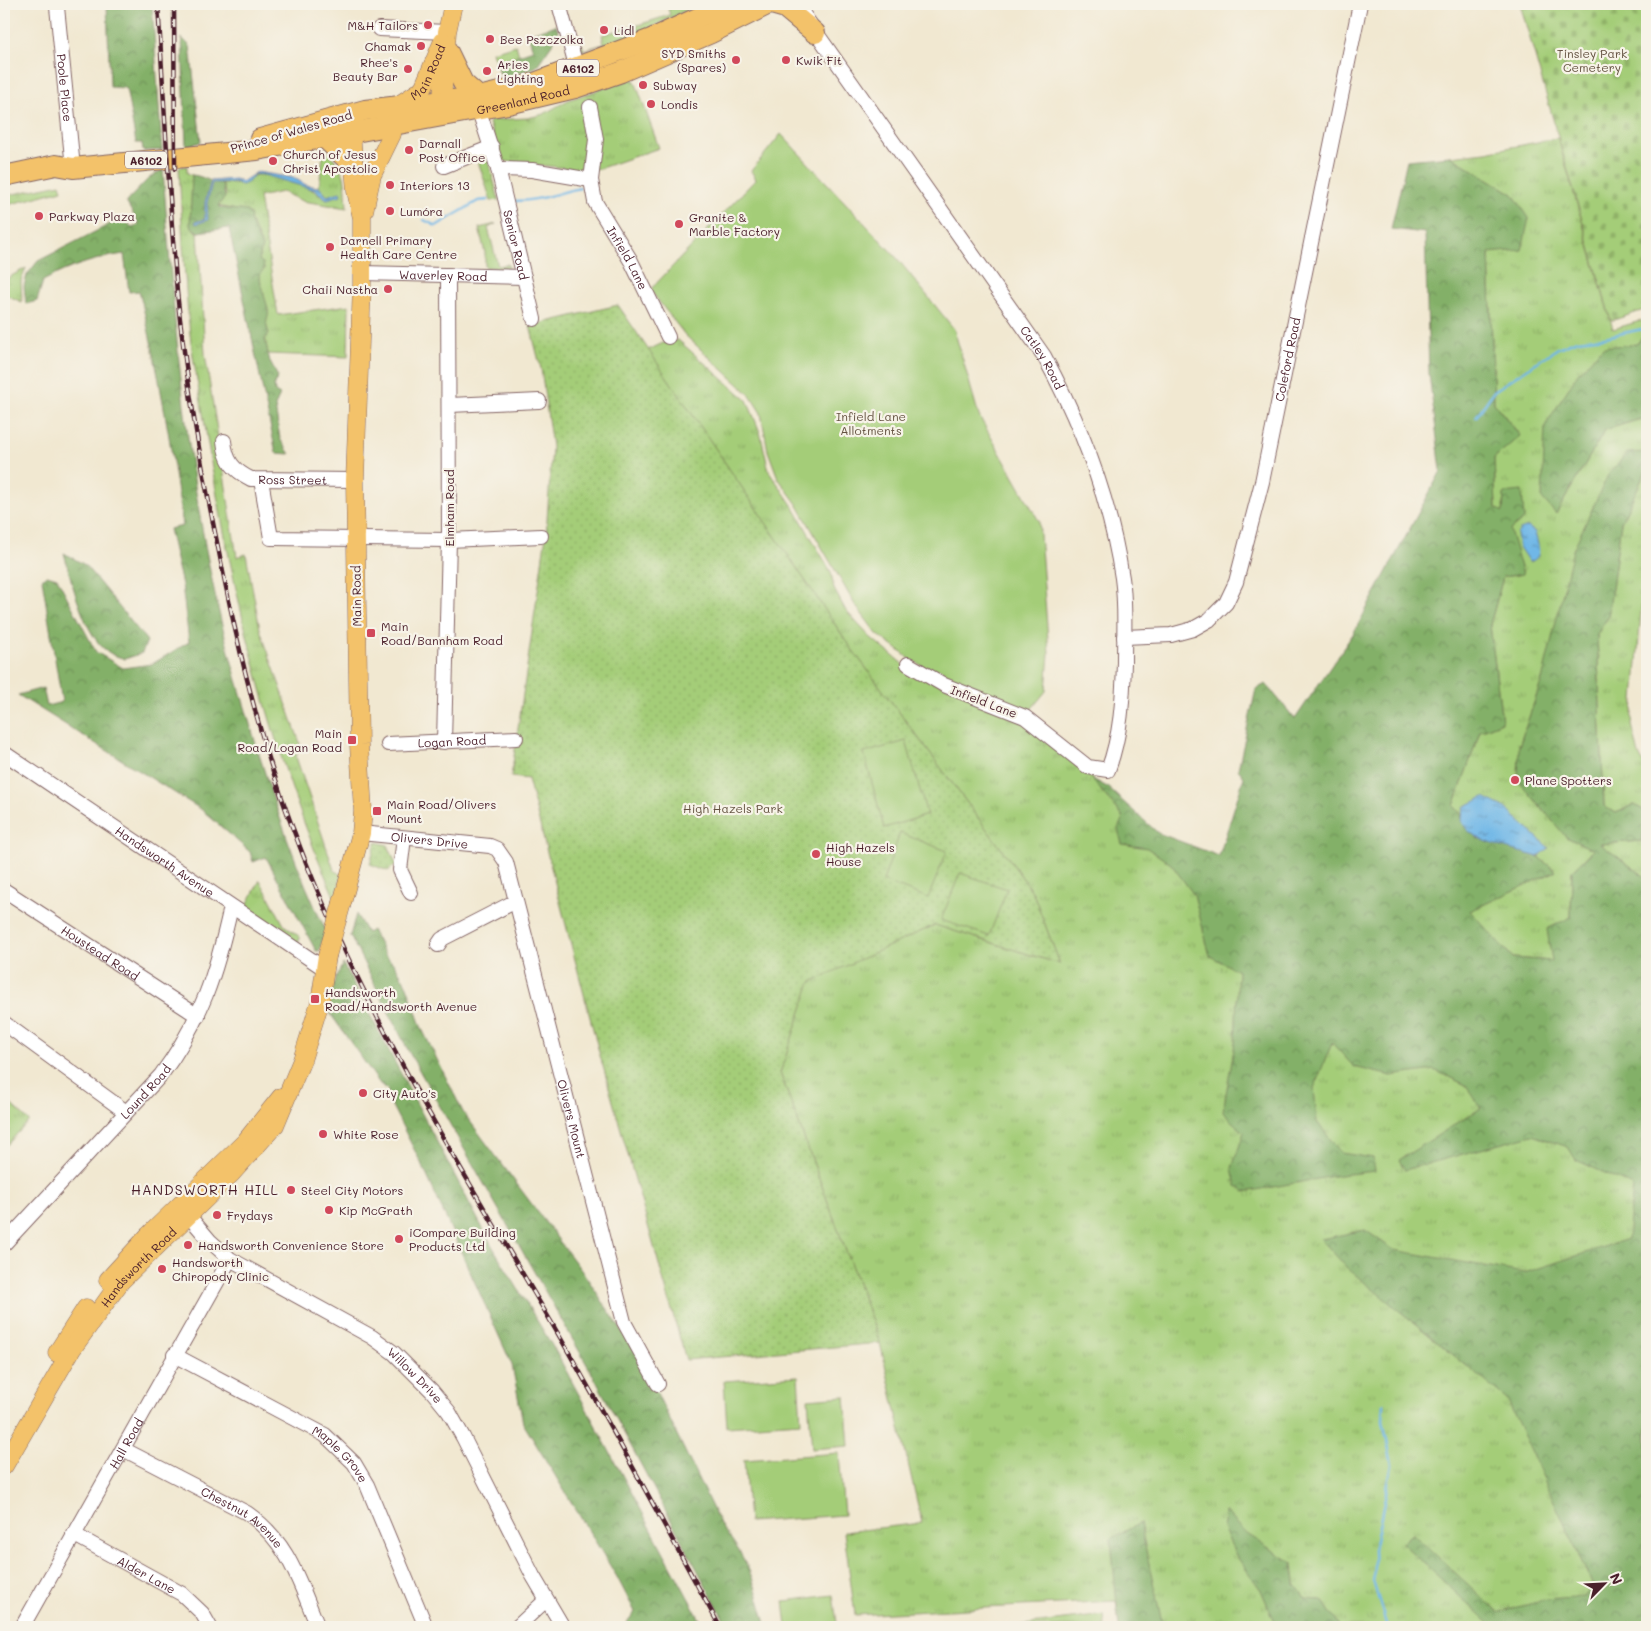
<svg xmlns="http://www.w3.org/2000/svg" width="1651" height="1631" font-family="Mali,sans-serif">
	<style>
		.grass { fill: url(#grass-tufts); stroke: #777652 }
		.forest { fill: url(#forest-crowns); stroke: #66684a }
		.cemetery { fill: url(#cemetery-stones); stroke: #777652 }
		.park { fill: url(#park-dots); stroke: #777652 }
		.garden { fill: #a4cd78; stroke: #777652 }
		.water { fill: url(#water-ripples); stroke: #5d6b89 }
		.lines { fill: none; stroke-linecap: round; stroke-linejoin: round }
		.stream { stroke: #70b7e7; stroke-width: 2.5 }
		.minor-casing { stroke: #846565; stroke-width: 16 }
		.major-casing { stroke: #846565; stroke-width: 19 }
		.highway-casing { stroke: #846565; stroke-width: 22 }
		.minor { stroke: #fff; stroke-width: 14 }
		.major { stroke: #f3c26a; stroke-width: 18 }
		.highway { stroke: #f3c26a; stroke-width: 20 }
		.rail-casing { stroke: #4a1f2b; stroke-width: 4.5 }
		.rail { stroke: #f7f3e8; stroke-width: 2.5; stroke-dasharray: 8; stroke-linecap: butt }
		.major-bridge-casing { stroke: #846565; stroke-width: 19; stroke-linecap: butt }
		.major-bridge { stroke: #f3c26a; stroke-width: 18 }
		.poi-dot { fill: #d1495b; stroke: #f7f3e8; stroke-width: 2 }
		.labels { text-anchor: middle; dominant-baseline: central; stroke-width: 4.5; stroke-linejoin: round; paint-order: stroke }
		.shield { fill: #f7f3e8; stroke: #7e5f64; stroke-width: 1 }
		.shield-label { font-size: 11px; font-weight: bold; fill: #4a1f2b }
		.poi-label { font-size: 12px; fill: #4a1f2b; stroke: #f7f3e8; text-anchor: start }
		.park-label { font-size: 12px; fill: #655342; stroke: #f7f3e8 }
		.street-label { font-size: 12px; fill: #4a1f2b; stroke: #f7f3e8 }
		.neighbourhood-label { font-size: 14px; letter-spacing: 1px; fill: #4a1f2b; stroke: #f7f3e8 }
	</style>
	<defs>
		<pattern id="grass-tufts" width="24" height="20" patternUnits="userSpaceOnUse" patternTransform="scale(1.25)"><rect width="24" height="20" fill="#a4cd78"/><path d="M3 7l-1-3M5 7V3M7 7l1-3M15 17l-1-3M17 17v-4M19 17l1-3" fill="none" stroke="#8fb068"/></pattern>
		<pattern id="forest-crowns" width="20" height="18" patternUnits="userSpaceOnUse" patternTransform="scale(1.25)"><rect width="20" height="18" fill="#83b068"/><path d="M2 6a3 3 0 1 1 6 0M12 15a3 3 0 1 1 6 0" fill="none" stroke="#6d8f56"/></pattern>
		<pattern id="cemetery-stones" width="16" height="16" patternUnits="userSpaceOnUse" patternTransform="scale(1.25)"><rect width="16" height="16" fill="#a4cd78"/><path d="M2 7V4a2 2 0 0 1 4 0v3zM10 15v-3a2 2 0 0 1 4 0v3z" fill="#8fb068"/></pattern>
		<pattern id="park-dots" width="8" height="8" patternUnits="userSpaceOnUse" patternTransform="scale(1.25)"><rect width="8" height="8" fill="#a4cd78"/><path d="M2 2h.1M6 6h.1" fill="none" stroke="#8fb068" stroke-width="1.8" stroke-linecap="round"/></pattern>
		<pattern id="water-ripples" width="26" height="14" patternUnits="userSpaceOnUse" patternTransform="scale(1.25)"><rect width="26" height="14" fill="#70b7e7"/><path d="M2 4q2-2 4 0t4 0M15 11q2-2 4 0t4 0" fill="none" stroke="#5e94bb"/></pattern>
	</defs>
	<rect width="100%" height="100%" fill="#f7f3e8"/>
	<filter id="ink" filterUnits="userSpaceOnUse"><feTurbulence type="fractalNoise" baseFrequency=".02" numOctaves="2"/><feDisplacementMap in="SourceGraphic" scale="10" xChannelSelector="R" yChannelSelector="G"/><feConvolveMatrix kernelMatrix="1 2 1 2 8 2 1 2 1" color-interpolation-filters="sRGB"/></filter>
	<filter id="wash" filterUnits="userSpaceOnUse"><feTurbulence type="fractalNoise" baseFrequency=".0096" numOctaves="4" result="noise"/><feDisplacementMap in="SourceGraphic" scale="20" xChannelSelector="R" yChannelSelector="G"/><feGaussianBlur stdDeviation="1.12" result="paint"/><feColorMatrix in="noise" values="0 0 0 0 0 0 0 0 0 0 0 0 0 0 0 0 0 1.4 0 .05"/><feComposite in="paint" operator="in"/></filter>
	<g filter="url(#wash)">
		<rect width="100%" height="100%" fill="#f1e8d1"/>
		<g class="grass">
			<path d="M687,4H700L637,34L635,26L670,15L668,9Z"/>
			<path d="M633,26L635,34L581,51L577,38L579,36L584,50L604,44L602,35Z"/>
			<path d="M516,45L519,55L496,63L492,52Z"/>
			<path d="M632,79L635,81L659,148L598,169L584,170L502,161L489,123L492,120L528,118L544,114L568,100Z"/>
			<path d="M1558,138L1613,329L1647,319V330L1637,344L1556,514L1605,430L1647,417V452L1644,450L1542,680L1519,746L1566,837L1594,849L1572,871L1571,917L1552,961L1513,958L1469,911L1556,871L1538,857L1549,848L1465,806L1462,815L1454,806L1480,731L1502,722L1490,625L1503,577L1523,574L1503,512L1496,508L1494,458L1520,435L1494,403L1489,253L1513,194L1450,156L1486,152Z"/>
			<path d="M324,148C347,171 345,176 347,208L302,201L282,192L259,197L278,315L349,305L348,357L268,354L265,339L269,333L265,322L268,310L260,289L259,239L250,220V213L218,206L226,195L222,183H247L252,176C268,170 314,188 327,199L340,193L327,196L319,187Z"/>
			<path d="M487,158L488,160L499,200L491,201L478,161Z"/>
			<path d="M187,166V173L192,175V209L190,215L194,230L198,232L205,354L237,557L246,554L260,629L300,743L296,757L334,870L341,875L336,901C271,755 233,596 207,438C202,404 194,369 190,334C184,278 182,223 179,167Z"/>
			<path d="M60,184L62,190L4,206V196Z"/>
			<path d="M26,268L21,281L22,302L4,294V280Z"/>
			<path d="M678,340L747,400L760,432L769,471L794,508L831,572L834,589L846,611L870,637L910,670L1023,721L1091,778L1123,817L1419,1062L1647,1174V1627H1119L1116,1601L855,1615L844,1532L922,1523L880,1343L780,1073L811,981L935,925L1060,964L1033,893L1012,863L851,648L648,350L663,343Z"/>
			<path d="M1647,469V537L1632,725L1639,755L1647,770V812L1634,805L1616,813L1604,806L1597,634L1608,617L1621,522Z"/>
			<path d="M1647,815V878L1599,844L1642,841Z"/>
			<path d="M260,880L284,925L300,937L296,950L244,911Z"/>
			<path d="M4,1098L29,1121L4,1148Z"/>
		</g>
		<g class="forest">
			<path d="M107,4H152L162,150L143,151L142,143H136L126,88L110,87Z"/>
			<path d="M556,25L559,34L536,67L502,79L496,63L533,50L528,34Z"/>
			<path d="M182,38L190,46L201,142L186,146Z"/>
			<path d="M1450,156L1513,194L1529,218L1522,250L1489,253L1494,403L1520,436L1494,458L1496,508L1503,512L1504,493L1522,491L1524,519L1510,530L1523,574L1503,577L1490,625L1502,722L1480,731L1454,806L1462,815L1464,825L1477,838L1538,857L1556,871L1470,911L1513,958L1552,961L1547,929L1571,917L1572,871L1594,850L1566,837L1518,780L1519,746L1542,680L1573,550L1608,475L1627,453L1647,452V469L1621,522L1608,617L1597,634L1604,806L1616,813L1634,805L1647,812L1642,841L1600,844L1647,878V1627H1493L1402,1543L1413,1534L1498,1612L1546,1600L1585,1597L1592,1584L1507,1399L1347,1268L1321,1239L1365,1230L1394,1250L1524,1273L1628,1239L1633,1186L1576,1160L1568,1147L1532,1135L1405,1170L1399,1160L1481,1108L1466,1085L1434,1070L1391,1076L1354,1067L1332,1043L1314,1088L1317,1122L1341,1153L1373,1158L1375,1171L1340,1175L1245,1192L1236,1186L1232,1168L1244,1132L1229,1119L1223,1111L1235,1043L1238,971L1210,956L1194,895L1171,864L1147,848L1122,844L1118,829L1123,817L1091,778L1107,787L1158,833L1219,856L1244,777L1238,769L1256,689L1266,684L1295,719L1353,634L1441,471L1429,374L1425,233L1391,229L1407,160Z"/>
			<path d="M163,169C173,313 185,458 216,599C227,650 243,700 258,751C277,812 298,873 326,931L319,951H316L266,857L253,862L250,852L202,810L18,695L43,688L47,706L62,702L42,579L47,575L57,578L96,652L123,668L152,664L189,642L182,585L169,529L183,526C171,447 159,368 139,291L129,292L124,254C96,258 68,267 43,281L37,301L26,304L24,286L27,275L38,261L122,218L133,228L139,224L126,202L148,179Z"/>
			<path d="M192,175C204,176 210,183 222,183L225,198L218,205L220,208L247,211L251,216L250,220L262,247L259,260L263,263L264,269L260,274C260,290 266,297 268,310C270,320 263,319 269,333L265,339L270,362L278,377L274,384L275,392L280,395L275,406L280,439L290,454L276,453L229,228L198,232L190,226Z"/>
			<path d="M1647,330V417L1605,430L1556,514L1542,498L1545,426L1578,373L1603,347L1637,344Z"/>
			<path d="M64,553L85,565L147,641L142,653L125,659C119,657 112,655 107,651C84,635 71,580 64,553Z"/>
			<path d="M356,914L367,933L372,930L386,956L395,965L407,986L422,1029L463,1112L587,1278L640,1358L722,1528C750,1560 756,1588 767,1627H728L594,1377L410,1054L350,936Z"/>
			<path d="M343,964L491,1244L556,1352L704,1627H623L635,1612L617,1577L523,1423L512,1365L423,1167L392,1106L387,1089L380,1084L327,1009L335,979Z"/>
			<path d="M1226,1512L1247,1534L1293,1563L1295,1584L1306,1599L1322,1600L1340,1627H1277L1261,1590L1237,1557L1223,1528Z"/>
			<path d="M1140,1523L1163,1627H1119L1111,1539Z"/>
		</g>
		<path class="cemetery" d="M1520,4H1647V309L1611,321Z"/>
		<g class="park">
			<path d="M618,305L851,648L1012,863L1033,893L1060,964L935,925L811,982L780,1073L880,1343L686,1360L599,1052L528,779L511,777L546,535L552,447L541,369L530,326Z"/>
			<path d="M376,842L388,845L396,864L388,871L370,864Z"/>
		</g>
		<g class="garden">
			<path d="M781,134L896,257L954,329L979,416L1039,521L1049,653L1046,691L1028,713L946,680L910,659L877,634L855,605L797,504L778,478L768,451L761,413L749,394L685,335L650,290L756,179L751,171Z"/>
			<path d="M496,224L488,228L498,266L508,264L509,268L485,267V253L479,228Z"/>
			<path d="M906,741L927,815L884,828L864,753Z"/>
			<path d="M900,833L947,851L928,898L883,881Z"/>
			<path d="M960,873L1007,889L989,936L941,920Z"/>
			<path d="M798,1376L801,1422L727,1427L724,1381Z"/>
			<path d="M845,1396L849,1446L812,1449L808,1399Z"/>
			<path d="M839,1453L844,1515L749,1522L744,1460Z"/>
			<path d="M833,1595L837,1623L787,1627L784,1601Z"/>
			<path d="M1104,1615L1105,1627H1007Z"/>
		</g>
		<g class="water">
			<path d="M257,172L294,178L306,185L319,187L327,196L340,192L341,195L327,199L315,190L264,175L255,174L247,183L242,185L234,182L212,183L207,203L208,220L196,224L195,222L205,219V202L211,181L235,179L242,182Z"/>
			<path d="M1528,527L1535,532C1537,543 1545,558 1529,562L1519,547L1517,534L1520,530Z"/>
			<path d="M1484,797L1504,807L1549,848L1538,857C1519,851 1473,843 1464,825C1460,819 1463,812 1465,806Z"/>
		</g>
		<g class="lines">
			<g class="stream">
				<path d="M516,201C539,201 557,193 580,188"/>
				<path d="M424,220L436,226L478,201L488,200"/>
				<path d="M1476,417L1494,391L1558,348L1577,340L1605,337L1647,328"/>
				<path d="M1384,1404L1383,1420L1392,1465L1374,1550L1375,1571L1373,1581L1387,1627"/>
			</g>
		</g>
	</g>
	<g filter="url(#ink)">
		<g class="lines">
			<defs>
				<g id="minor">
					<path d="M559,4L577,69"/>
					<path id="s1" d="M796,4L1044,356C1082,426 1110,499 1122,578C1126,605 1124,635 1124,662C1123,699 1121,735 1108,770L1088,767L1025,717L944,685L908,664"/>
					<path id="s2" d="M57,7L73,168"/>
					<path d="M379,29L447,32"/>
					<path id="s3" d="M590,107L596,139L591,180L595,202L631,261L668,337"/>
					<path id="s4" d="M479,111L498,169L534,319"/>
					<path d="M444,166L492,147"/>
					<path d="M498,169L532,170L591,180"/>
					<path id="s5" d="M362,273L524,277"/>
					<path d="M450,405L539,401"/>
					<path id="s6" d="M224,441C226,461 233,470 251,479L355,480"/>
					<path d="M261,480L271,538L449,540L541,536"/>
					<path id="s7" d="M1124,637L1171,635L1193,629L1209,620L1226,603L1236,582L1262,482L1360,4"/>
					<path d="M444,742L449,540L448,275"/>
					<path id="s8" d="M388,744L516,738"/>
					<path id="s9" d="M4,753L325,969"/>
					<path id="s10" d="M361,833L490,846L497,849L506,862L624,1322L658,1384"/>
					<path d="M404,838L400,870L411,893"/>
					<path id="s11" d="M4,890L198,1016"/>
					<path d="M438,945L442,939L516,901"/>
					<path d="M4,1023L126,1112"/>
					<path id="s12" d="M182,1208L210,1241L230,1259L372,1337L394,1353L432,1391L449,1412L463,1437L533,1576L563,1627"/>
					<path id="s13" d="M4,1244L161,1075C202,1019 216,974 231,907"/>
					<path id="s14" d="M174,1355L325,1435L354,1463L367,1485L426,1627"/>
					<path id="s15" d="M123,1449L247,1513C289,1542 299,1582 318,1627"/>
					<path id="s16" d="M73,1534L182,1594L202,1613L210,1627"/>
					<path id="s17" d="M22,1627L230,1259"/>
					<path d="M517,1627L546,1600"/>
				</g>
				<g id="major">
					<path d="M442,100L447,32L453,4"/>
					<path id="s18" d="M400,104L420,91L424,86L443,41"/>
					<path d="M364,211L372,175L392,134V125"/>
					<path d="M342,903L361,833L363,811L359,745L355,480L362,284V218L356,191L351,133"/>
					<path d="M108,1280L149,1235L245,1142L281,1097"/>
					<path d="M57,1353L86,1308"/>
					<path id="s19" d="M4,1466L72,1349L121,1281L232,1173L275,1125L302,1060L320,1002L327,956"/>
				</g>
				<g id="highway">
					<path d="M771,4L785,8L815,33"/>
					<path d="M448,52L463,83L479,97"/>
					<path d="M325,138L353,165"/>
					<path d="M260,139L365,110L479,97L529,85L651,39L728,4"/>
					<path id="s20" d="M4,176L56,165L73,168L257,150L508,104L575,88L621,72L711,33L769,4"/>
				</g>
			</defs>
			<use href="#minor" class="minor-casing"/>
			<use href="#major" class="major-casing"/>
			<use href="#highway" class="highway-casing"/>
			<use href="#minor" class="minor"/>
			<use href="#major" class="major"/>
			<use href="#highway" class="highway"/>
			<defs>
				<g id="rail">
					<path d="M158,4C164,100 169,197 177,292C186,380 201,466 219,552C233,624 249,695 271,765C333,963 446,1143 550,1320C609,1421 664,1525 720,1627"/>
					<path d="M174,4L175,169"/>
				</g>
			</defs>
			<use href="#rail" class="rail-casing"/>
			<use href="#rail" class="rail"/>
			<defs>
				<path id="major-bridge" d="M327,956L342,903"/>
			</defs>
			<use href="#major-bridge" class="major-bridge-casing"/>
			<use href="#major-bridge" class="major-bridge"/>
		</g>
	</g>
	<g class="poi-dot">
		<circle cx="428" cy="25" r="5"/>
		<circle cx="604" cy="30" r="5"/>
		<circle cx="490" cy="39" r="5"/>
		<circle cx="421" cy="46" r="5"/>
		<circle cx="736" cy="60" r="5"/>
		<circle cx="786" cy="60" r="5"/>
		<circle cx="408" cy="69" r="5"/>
		<circle cx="487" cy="71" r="5"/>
		<circle cx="643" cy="85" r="5"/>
		<circle cx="651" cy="104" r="5"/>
		<circle cx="409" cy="150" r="5"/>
		<circle cx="273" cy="161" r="5"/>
		<circle cx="390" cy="185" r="5"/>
		<circle cx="390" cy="211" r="5"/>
		<circle cx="39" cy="216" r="5"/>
		<circle cx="679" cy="224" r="5"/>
		<circle cx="330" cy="247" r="5"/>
		<circle cx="388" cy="289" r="5"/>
		<rect x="366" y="628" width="10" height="10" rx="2.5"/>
		<rect x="347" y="735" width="10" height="10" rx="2.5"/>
		<circle cx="1515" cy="780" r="5"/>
		<rect x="372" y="806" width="10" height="10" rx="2.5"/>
		<circle cx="816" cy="854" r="5"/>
		<rect x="310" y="994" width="10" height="10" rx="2.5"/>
		<circle cx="363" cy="1093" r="5"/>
		<circle cx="323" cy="1134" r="5"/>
		<circle cx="291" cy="1190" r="5"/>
		<circle cx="329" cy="1210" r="5"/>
		<circle cx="217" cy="1215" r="5"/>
		<circle cx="399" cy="1239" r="5"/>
		<circle cx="188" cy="1245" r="5"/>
		<circle cx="162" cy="1269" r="5"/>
	</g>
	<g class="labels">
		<g class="shield">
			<rect x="557" y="59.5" width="42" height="17" rx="4"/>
			<rect x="125" y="151.5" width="42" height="17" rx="4"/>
		</g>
		<g class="shield-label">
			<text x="578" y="68">A6102</text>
			<text x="146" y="160">A6102</text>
		</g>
		<g class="poi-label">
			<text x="418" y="25" text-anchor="end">M&amp;H Tailors</text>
			<text x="614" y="30">Lidl</text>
			<text x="500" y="39">Bee Pszczolka</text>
			<text x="411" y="46" text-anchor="end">Chamak</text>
			<text x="726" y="53" text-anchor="end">SYD Smiths<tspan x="726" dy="14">(Spares)</tspan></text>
			<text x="796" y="60">Kwik Fit</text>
			<text x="398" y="62" text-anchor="end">Rhee's<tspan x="398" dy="14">Beauty Bar</tspan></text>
			<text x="497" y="64">Aries<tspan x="497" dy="14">Lighting</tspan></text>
			<text x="653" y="85">Subway</text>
			<text x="661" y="104">Londis</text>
			<text x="419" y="143">Darnall<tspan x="419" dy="14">Post Office</tspan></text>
			<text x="283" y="154">Church of Jesus<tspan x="283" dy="14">Christ Apostolic</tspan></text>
			<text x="400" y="185">Interiors 13</text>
			<text x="400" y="211">Lumóra</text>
			<text x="49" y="216">Parkway Plaza</text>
			<text x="689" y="217">Granite &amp;<tspan x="689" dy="14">Marble Factory</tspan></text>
			<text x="340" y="240">Darnell Primary<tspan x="340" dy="14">Health Care Centre</tspan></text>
			<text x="378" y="289" text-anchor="end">Chaii Nastha</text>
			<text x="381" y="626">Main<tspan x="381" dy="14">Road/Bannham Road</tspan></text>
			<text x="342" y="733" text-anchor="end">Main<tspan x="342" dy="14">Road/Logan Road</tspan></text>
			<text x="1525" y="780">Plane Spotters</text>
			<text x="387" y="804">Main Road/Olivers<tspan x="387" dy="14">Mount</tspan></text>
			<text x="826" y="847">High Hazels<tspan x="826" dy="14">House</tspan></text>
			<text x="325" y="992">Handsworth<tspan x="325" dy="14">Road/Handsworth Avenue</tspan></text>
			<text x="373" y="1093">City Auto's</text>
			<text x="333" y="1134">White Rose</text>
			<text x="301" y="1190">Steel City Motors</text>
			<text x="339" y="1210">Kip McGrath</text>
			<text x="227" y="1215">Frydays</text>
			<text x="409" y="1232">iCompare Building<tspan x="409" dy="14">Products Ltd</tspan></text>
			<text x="198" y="1245">Handsworth Convenience Store</text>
			<text x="172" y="1262">Handsworth<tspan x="172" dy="14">Chiropody Clinic</tspan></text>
		</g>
		<g class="park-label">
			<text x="1592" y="53">Tinsley Park<tspan x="1592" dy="14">Cemetery</tspan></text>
			<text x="871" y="416">Infield Lane<tspan x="871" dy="14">Allotments</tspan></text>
			<text x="733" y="808">High Hazels Park</text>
		</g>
		<g class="street-label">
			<text stroke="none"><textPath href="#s18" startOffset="44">Main Road</textPath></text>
			<text stroke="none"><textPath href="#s2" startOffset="81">Poole Place</textPath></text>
			<text stroke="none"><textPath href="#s20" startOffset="526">Greenland Road</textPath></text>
			<text transform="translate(291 131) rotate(-16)">Prince of Wales Road</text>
			<text stroke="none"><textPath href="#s4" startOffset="139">Senior Road</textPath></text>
			<text stroke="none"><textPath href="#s3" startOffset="161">Infield Lane</textPath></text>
			<text stroke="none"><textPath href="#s5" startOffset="81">Waverley Road</textPath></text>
			<text stroke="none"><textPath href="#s1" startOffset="431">Catley Road</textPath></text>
			<text stroke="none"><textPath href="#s7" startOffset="364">Coleford Road</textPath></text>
			<text stroke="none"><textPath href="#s6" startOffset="91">Ross Street</textPath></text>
			<text transform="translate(449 508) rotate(-90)">Elmham Road</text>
			<text transform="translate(356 596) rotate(-91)">Main Road</text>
			<text transform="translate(984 701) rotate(21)">Infield Lane</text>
			<text stroke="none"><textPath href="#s8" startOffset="64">Logan Road</textPath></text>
			<text stroke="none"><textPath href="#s10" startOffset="69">Olivers Drive</textPath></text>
			<text stroke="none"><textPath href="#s9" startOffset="194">Handsworth Avenue</textPath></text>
			<text stroke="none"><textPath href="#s11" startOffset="115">Houstead Road</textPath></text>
			<text stroke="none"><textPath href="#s13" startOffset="208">Lound Road</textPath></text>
			<text stroke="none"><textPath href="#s10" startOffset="418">Olivers Mount</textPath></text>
			<text stroke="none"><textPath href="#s19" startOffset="241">Handsworth Road</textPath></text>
			<text stroke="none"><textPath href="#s12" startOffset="290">Willow Drive</textPath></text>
			<text stroke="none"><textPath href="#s17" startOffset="211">Hall Road</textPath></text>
			<text stroke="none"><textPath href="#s14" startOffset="195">Maple Grove</textPath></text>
			<text stroke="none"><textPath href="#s15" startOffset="138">Chestnut Avenue</textPath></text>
			<text stroke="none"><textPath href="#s16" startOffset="84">Alder Lane</textPath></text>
		</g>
		<g class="neighbourhood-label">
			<text x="205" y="1189">HANDSWORTH HILL</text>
		</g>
	</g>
	<rect width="1651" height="1631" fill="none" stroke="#f7f3e8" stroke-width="20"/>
	<g transform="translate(1604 1584) rotate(66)" stroke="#f7f3e8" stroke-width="4" paint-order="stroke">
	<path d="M0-4L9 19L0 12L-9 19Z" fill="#4a1f2b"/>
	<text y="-8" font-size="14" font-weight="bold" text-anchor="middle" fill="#4a1f2b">N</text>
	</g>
</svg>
